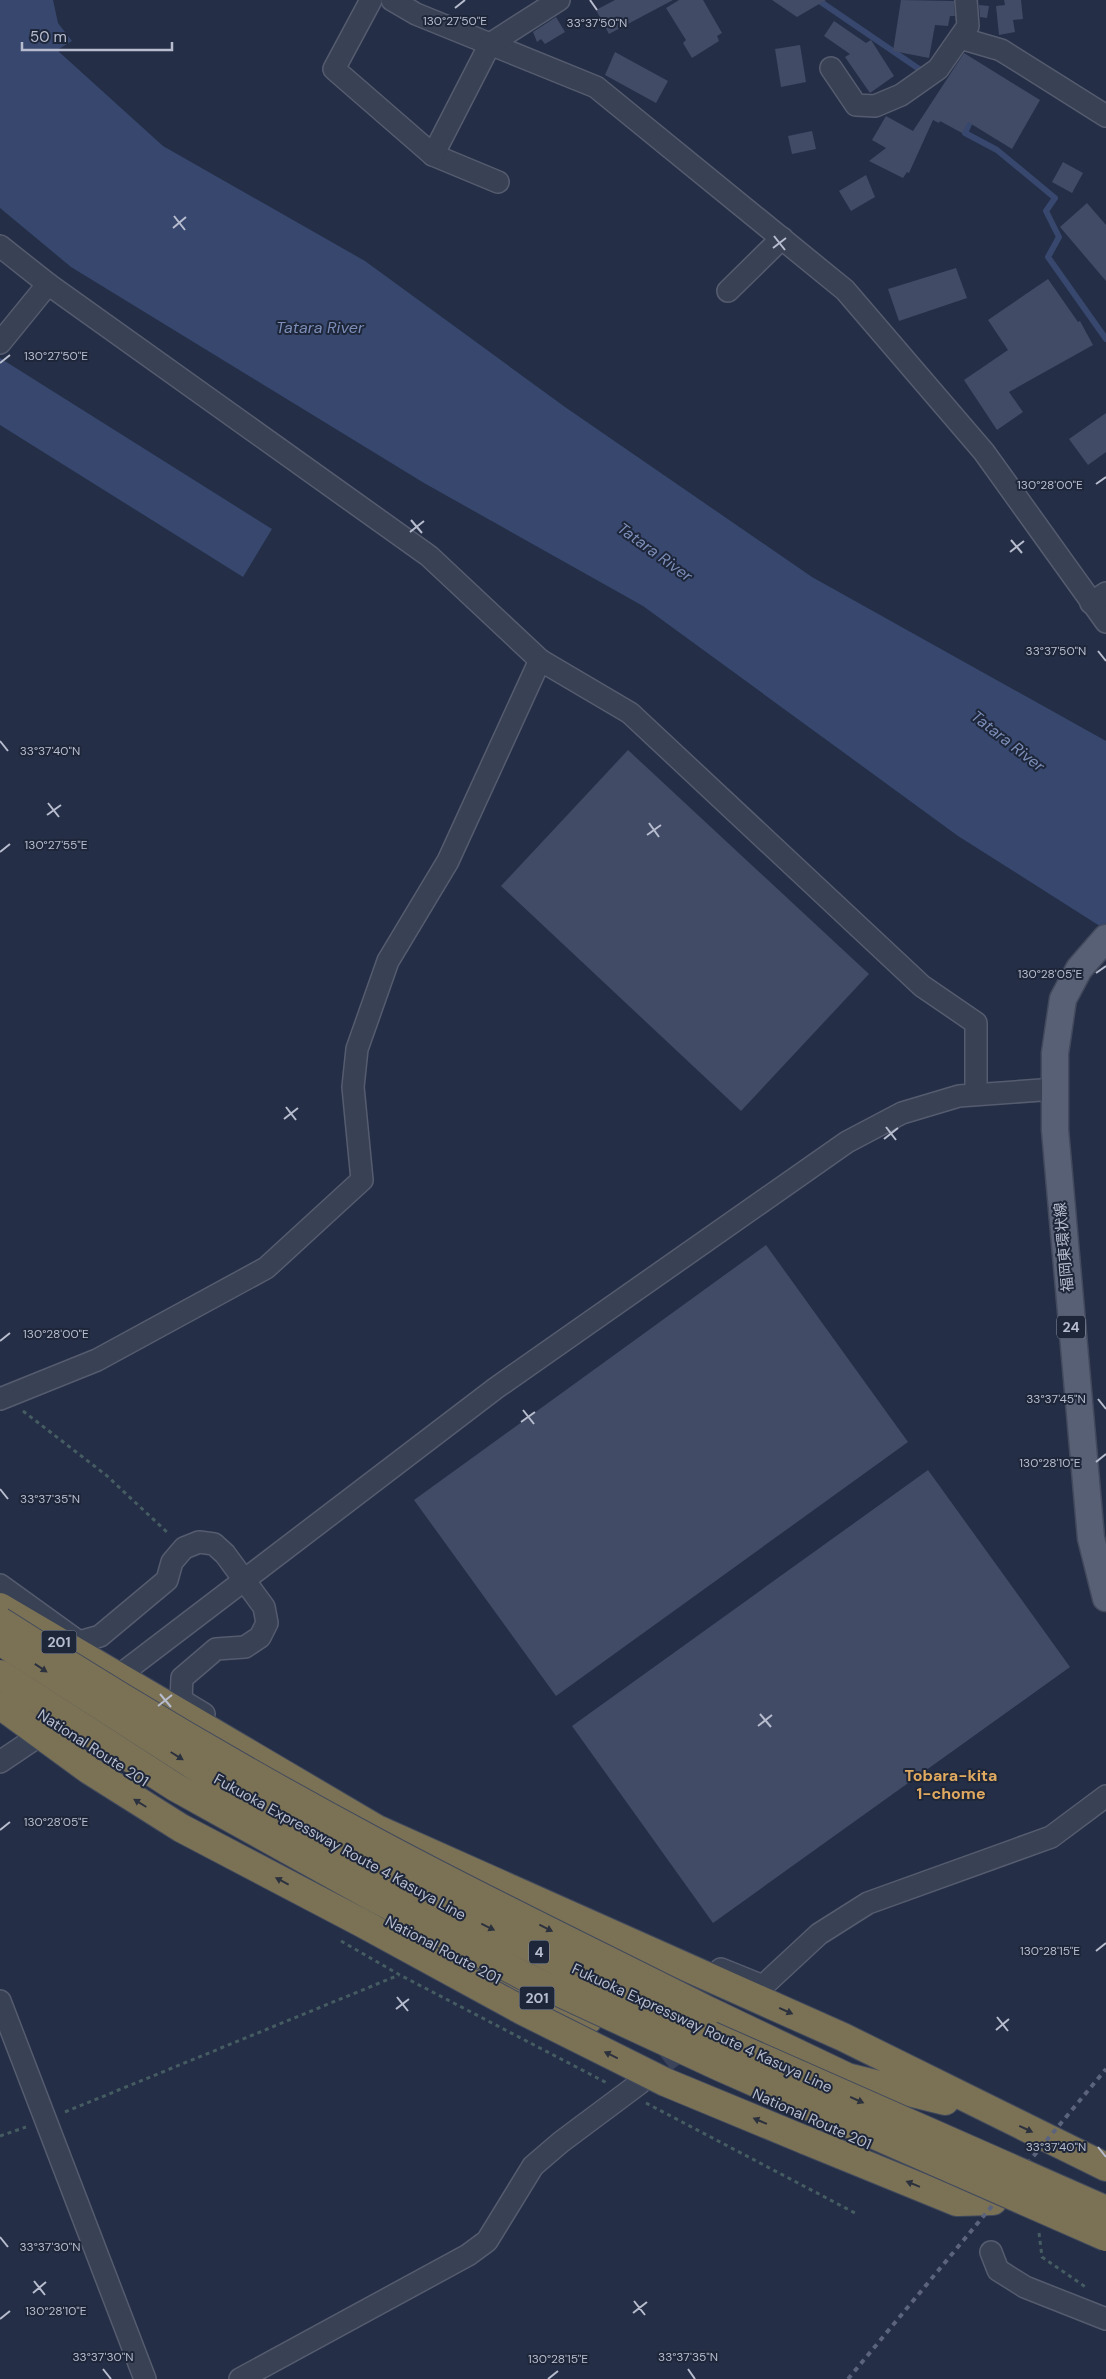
<svg xmlns="http://www.w3.org/2000/svg" width="1106" height="2379" font-family="'DM Sans','Noto Sans JP',sans-serif">
	<style>
		.water { fill: #37476e }
		.lines { fill: none; stroke-linecap: round; stroke-linejoin: round }
		.stream { stroke: #37476e; stroke-width: 6 }
		.building { fill: #414b66 }
		.minor-tunnel { stroke: #3a435a; stroke-width: 21; stroke-dasharray: 21 11; stroke-linecap: butt }
		.minor-casing { stroke: #555c6f; stroke-width: 24 }
		.major-casing { stroke: #434a5e; stroke-width: 29 }
		.highway-casing { stroke: #41495c; stroke-width: 30 }
		.path { stroke: #455c62; stroke-width: 3; stroke-dasharray: 4 4; stroke-linecap: butt }
		.minor { stroke: #394155; stroke-width: 21 }
		.major { stroke: #576075; stroke-width: 26 }
		.highway { stroke: #7b7256; stroke-width: 28 }
		.rail { stroke: #5b647c; stroke-width: 4; stroke-dasharray: 5 5; stroke-linecap: butt }
		.highway-bridge-casing { stroke: #41495c; stroke-width: 30; stroke-linecap: butt }
		.highway-bridge { stroke: #7b7256; stroke-width: 28 }
		.oneway { fill: #2c313e }
		.ticks { fill: none; stroke: #b7bdce; stroke-width: 2 }
		.labels { text-anchor: middle; dominant-baseline: central; stroke-width: 4; stroke-linejoin: round; paint-order: stroke }
		.shield { fill: #1e263a; stroke: #8990a2; stroke-width: 1 }
		.shield-label { font-size: 14px; font-weight: bold; fill: #b7bdce }
		.street-label { font-size: 15px; fill: #b7bdce; stroke: #1e263a }
		.water-label { font-size: 16px; font-style: italic; fill: #7c8eb8; stroke: #1e263a }
		.neighbourhood-label { font-size: 16px; font-weight: bold; fill: #e0a960; stroke: #1e263a }
		.ticks-label { font-size: 12px; text-anchor: middle; fill: #b7bdce; stroke: #1e263a; stroke-width: 4; stroke-linejoin: round; paint-order: stroke }
	</style>
	<rect width="100%" height="100%" fill="#242e46"/>
	<g class="water">
		<path d="M0,0H53L58,23L72,41L57,50L163,146L365,261L565,407L812,577L1106,741V930L958,836L643,606L424,483L71,267L0,208Z"/>
		<path d="M0,358L272,529L243,577L0,425Z"/>
	</g>
	<g class="lines">
		<g class="stream">
			<path d="M818,0L925,73"/>
			<path d="M973,115L965,133L997,150L1055,198L1046,211L1059,237L1048,257L1106,339"/>
		</g>
	</g>
	<g class="building">
		<path d="M615,0H673L609,34L596,10Z"/>
		<path d="M679,0H703L722,33L717,36L719,41L692,58L683,43L686,40L666,8Z"/>
		<path d="M772,0H826L797,17Z"/>
		<path d="M901,0L954,1L955,16H950L948,26L935,25L929,58L893,51Z"/>
		<path d="M1004,0H1021L1023,19L1013,20L1015,32L999,35L996,6L1005,5Z"/>
		<path d="M979,5L989,6L987,18L980,17Z"/>
		<path d="M556,17L565,32L545,44L541,39L537,42L533,32Z"/>
		<path d="M834,21L866,43L871,40L894,76L870,93L845,57L850,54L824,36Z"/>
		<path d="M800,45L806,82L781,87L775,49Z"/>
		<path d="M615,52L668,81L656,103L605,75Z"/>
		<path d="M964,53L1040,100L1012,149L968,122L962,133L940,121L939,123L933,120L909,173L907,172L903,178L869,161L886,148L872,140L886,116L913,131Z"/>
		<path d="M812,131L816,149L792,154L788,136Z"/>
		<path d="M1063,162L1083,173L1072,193L1052,182Z"/>
		<path d="M866,175L875,197L851,211L839,191Z"/>
		<path d="M1087,203L1106,225V281L1060,227Z"/>
		<path d="M956,268L967,298L899,321L888,289Z"/>
		<path d="M1048,279L1078,322L1080,321L1093,345L1009,392L1023,412L997,430L964,380L1008,350L988,320Z"/>
		<path d="M1106,413V452L1088,465L1069,439Z"/>
		<path d="M628,750L869,974L741,1111L501,886Z"/>
		<path d="M766,1245L908,1442L556,1696L414,1500Z"/>
		<path d="M928,1470L1070,1667L713,1923L572,1726Z"/>
	</g>
	<g class="lines">
		<path class="minor-tunnel" d="M640,2082L760,1988"/>
		<defs>
			<g id="minor">
				<path d="M371,0L334,69L433,155L498,182"/>
				<path d="M392,0L416,14L596,87L845,290L984,452L1106,622"/>
				<path d="M960,38L1001,50L1106,116"/>
				<path d="M831,68L856,105L875,106L901,95L938,69L968,26L966,0"/>
				<path d="M433,155L490,44L559,0"/>
				<path d="M0,246L48,284L429,556L540,660L630,713L922,986L976,1023V1094"/>
				<path d="M728,291L782,238"/>
				<path d="M0,343L48,284"/>
				<path d="M1091,603L1106,593"/>
				<path d="M0,1399L97,1360L266,1268L362,1180L353,1087L357,1049L388,961L448,861L540,660"/>
				<path d="M0,1585L79,1642L100,1636L167,1580L172,1562L184,1548L199,1542L214,1544L225,1554L264,1607L267,1623L260,1637L245,1647L216,1649L182,1678L181,1700L204,1714"/>
				<path d="M108,1684L496,1388L847,1142L902,1113L959,1096L1055,1089"/>
				<path d="M0,1762L52,1727"/>
				<path d="M721,1969L763,1986L819,1934L868,1903L1051,1837L1106,1796"/>
				<path d="M0,2001L145,2379"/>
				<path d="M991,2252L998,2270L1025,2287L1106,2319"/>
				<path d="M240,2379L468,2255L487,2241L533,2166L561,2142L640,2083"/>
			</g>
			<path id="major" d="M1106,938L1079,969L1063,999L1055,1053V1130L1091,1538L1106,1598"/>
			<g id="highway">
				<path d="M0,1607L377,1829L843,2037L1106,2167"/>
				<path d="M357,1903L487,1976L588,2020"/>
				<path d="M709,2011L847,2077L945,2101"/>
				<path d="M805,2140L957,2202L993,2201"/>
			</g>
		</defs>
		<use href="#minor" class="minor-casing"/>
		<use href="#major" class="major-casing"/>
		<use href="#highway" class="highway-casing"/>
		<g class="path">
			<path d="M23,1411L106,1475L169,1534"/>
			<path d="M341,1941L400,1975L607,2083"/>
			<path d="M646,2103L855,2213"/>
			<path d="M65,2112L399,1975"/>
			<path d="M0,2136L26,2127"/>
			<path d="M1039,2233L1042,2257L1087,2288"/>
		</g>
		<use href="#minor" class="minor"/>
		<use href="#major" class="major"/>
		<use href="#highway" class="highway"/>
		<path class="rail" d="M848,2379L1106,2069"/>
		<defs>
			<g id="highway-bridge">
				<path d="M0,1621C121,1699 245,1772 372,1840C483,1900 597,1954 709,2011"/>
				<path d="M0,1641L232,1790L426,1897L703,2032L1106,2210"/>
				<path d="M0,1674L175,1787L371,1896L524,1976L720,2067L1106,2237"/>
				<path d="M0,1705L89,1770L181,1828L362,1923L523,2011L665,2082L805,2140"/>
			</g>
		</defs>
		<use href="#highway-bridge" class="highway-bridge-casing"/>
		<use href="#highway-bridge" class="highway-bridge"/>
	</g>
	<defs><path id="oneway-solid" d="M-6-.8H1V-3.2L6.5 0L1 3.2V.8H-6Z" transform="scale(1.25)"/></defs>
	<g class="oneway">
		<use href="#oneway-solid" transform="translate(41 1668) rotate(34)"/>
		<use href="#oneway-solid" transform="translate(177 1756) rotate(32)"/>
		<use href="#oneway-solid" transform="translate(140 1803) rotate(-148)"/>
		<use href="#oneway-solid" transform="translate(282 1881) rotate(-152)"/>
		<use href="#oneway-solid" transform="translate(488 1927) rotate(26)"/>
		<use href="#oneway-solid" transform="translate(546 1928) rotate(27)"/>
		<use href="#oneway-solid" transform="translate(786 2011) rotate(24)"/>
		<use href="#oneway-solid" transform="translate(611 2055) rotate(-154)"/>
		<use href="#oneway-solid" transform="translate(857 2100) rotate(24)"/>
		<use href="#oneway-solid" transform="translate(760 2121) rotate(-157)"/>
		<use href="#oneway-solid" transform="translate(1026 2129) rotate(25)"/>
		<use href="#oneway-solid" transform="translate(913 2184) rotate(-158)"/>
	</g>
	<path class="ticks" d="M590,0L597,10M455,8L465,0M174,216L185,230M173,228L186,217M774,236L785,250M773,248L786,238M0,363L10,355M1096,484L1106,477M411,520L422,533M410,532L424,521M1011,540L1022,553M1010,552L1024,541M1098,651L1106,661M0,741L8,751M48,803L59,817M47,815L61,805M649,823L659,837M647,835L661,825M0,852L10,844M1096,973L1106,966M286,1107L296,1120M284,1119L298,1108M886,1127L896,1140M884,1139L898,1128M0,1341L10,1333M1098,1399L1106,1409M523,1410L534,1424M521,1422L535,1412M1096,1462L1106,1454M0,1489L8,1499M160,1694L171,1707M158,1706L172,1695M760,1714L771,1727M758,1726L772,1715M0,1830L10,1822M1096,1951L1106,1943M397,1997L408,2011M396,2009L409,1999M997,2017L1008,2031M996,2030L1009,2019M1098,2147L1106,2157M0,2237L8,2247M34,2281L45,2295M33,2293L46,2282M634,2301L645,2315M633,2313L647,2302M0,2319L10,2311M103,2369L111,2379M688,2369L695,2379M548,2379L558,2371"/>
	<g class="labels">
		<g class="shield">
			<rect x="1057" y="1315.5" width="28" height="23" rx="4"/>
			<rect x="41.5" y="1630.5" width="35" height="23" rx="4"/>
			<rect x="529" y="1940.5" width="20" height="23" rx="4"/>
			<rect x="519.5" y="1986.5" width="35" height="23" rx="4"/>
		</g>
		<g class="shield-label">
			<text x="1071" y="1327">24</text>
			<text x="59" y="1642">201</text>
			<text x="539" y="1952">4</text>
			<text x="537" y="1998">201</text>
		</g>
		<g class="street-label">
			<text transform="translate(1064 1247) rotate(-95)">福岡東環状線</text>
			<text transform="translate(93 1748) rotate(33)">National Route 201</text>
			<text transform="translate(340 1847) rotate(29)">Fukuoka Expressway Route 4 Kasuya Line</text>
			<text transform="translate(443 1950) rotate(28)">National Route 201</text>
			<text transform="translate(702 2028) rotate(25)">Fukuoka Expressway Route 4 Kasuya Line</text>
			<text transform="translate(812 2119) rotate(24)">National Route 201</text>
		</g>
		<g class="water-label">
			<text x="320" y="327">Tatara River</text>
			<text transform="translate(655 552) rotate(36)">Tatara River</text>
			<text transform="translate(1008 741) rotate(38)">Tatara River</text>
		</g>
		<g class="neighbourhood-label">
			<text x="951" y="1775">Tobara-kita<tspan x="951" dy="18">1-chome</tspan></text>
		</g>
	</g>
	<g class="ticks-label">
		<text x="455" y="25">130°27'50"E</text>
		<text x="597" y="27">33°37'50"N</text>
		<text x="56" y="360">130°27'50"E</text>
		<text x="1050" y="489">130°28'00"E</text>
		<text x="1056" y="655">33°37'50"N</text>
		<text x="50" y="755">33°37'40"N</text>
		<text x="56" y="849">130°27'55"E</text>
		<text x="1050" y="978">130°28'05"E</text>
		<text x="56" y="1338">130°28'00"E</text>
		<text x="1056" y="1403">33°37'45"N</text>
		<text x="1050" y="1467">130°28'10"E</text>
		<text x="50" y="1503">33°37'35"N</text>
		<text x="56" y="1826">130°28'05"E</text>
		<text x="1050" y="1955">130°28'15"E</text>
		<text x="1056" y="2151">33°37'40"N</text>
		<text x="50" y="2251">33°37'30"N</text>
		<text x="56" y="2315">130°28'10"E</text>
		<text x="103" y="2361">33°37'30"N</text>
		<text x="688" y="2361">33°37'35"N</text>
		<text x="558" y="2363">130°28'15"E</text>
	</g>
	<path d="M22 42v8h150v-8" fill="none" stroke="#b7bdce" stroke-width="2.5"/>
	<text x="30" y="42" font-size="15" fill="#b7bdce" stroke="#1e263a" stroke-width="4" paint-order="stroke">50 m</text>
</svg>
